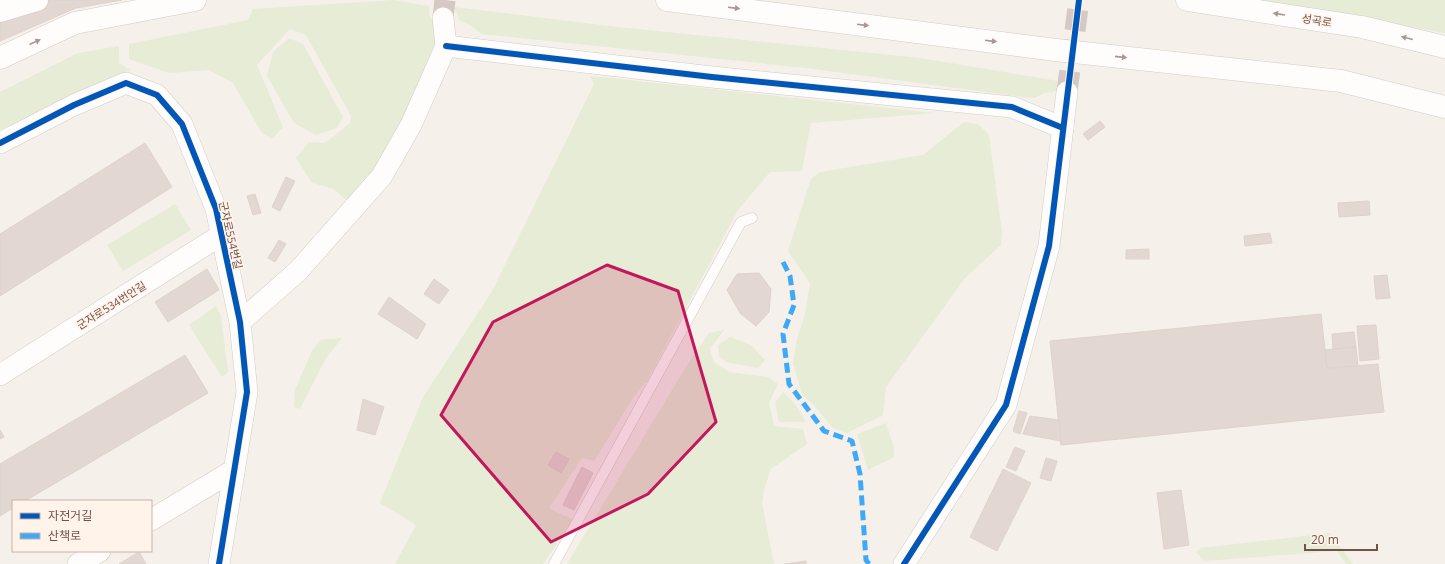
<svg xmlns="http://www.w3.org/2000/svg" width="1445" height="564" font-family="'Open Sans','Noto Sans KR',sans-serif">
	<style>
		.green { fill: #e6ecd5 }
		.building { fill: #e3d7d1; stroke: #dfd2cc }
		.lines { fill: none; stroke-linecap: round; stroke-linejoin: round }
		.minor-tunnel { stroke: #d6c8c2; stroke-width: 21; stroke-dasharray: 21 10; stroke-linecap: butt }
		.service-casing { stroke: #d4cbc7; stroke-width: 11 }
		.minor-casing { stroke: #d4cbc7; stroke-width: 22 }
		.secondary-casing { stroke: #d5cbc6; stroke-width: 23 }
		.service { stroke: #fefdfc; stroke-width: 10 }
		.minor { stroke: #fefdfc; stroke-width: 21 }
		.secondary { stroke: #fefdfc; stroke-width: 22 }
		.quiet { stroke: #3fa9f5; stroke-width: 5; stroke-dasharray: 10 5; stroke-linecap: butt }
		.cycleway-casing { stroke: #fff3ea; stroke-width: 8 }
		.cycleway { stroke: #0057b8; stroke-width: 6 }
		.oneway { fill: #ab9691 }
		.marked { fill: #c2185b; fill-opacity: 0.2; stroke: #c2185b; stroke-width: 3; stroke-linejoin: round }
		.labels { text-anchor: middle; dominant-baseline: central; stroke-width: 3; stroke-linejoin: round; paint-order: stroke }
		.street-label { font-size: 11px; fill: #74524a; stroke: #fff3ea }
	</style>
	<rect width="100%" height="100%" fill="#f6f0ea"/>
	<g class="green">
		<path d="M393,0L429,6L430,18L434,20L435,42L405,117L368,181L346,200L334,189L312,183L296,158L309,142L325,143L350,123L351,116L306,35L290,29L257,65L283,127L272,139L262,133L233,83L209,70L169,73L129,59V44L248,20L253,9Z"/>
		<path d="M1254,0H1445V33Z"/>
		<path d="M454,7L618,27L920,58L1058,81L1057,91L1044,93L1035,98L1024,97L806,68L482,34L468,24L459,20Z"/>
		<path d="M289,38L303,44L343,117L337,128L316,135L294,123L267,76L273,52Z"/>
		<path d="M119,46V63L130,70L0,130V92L78,53Z"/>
		<path d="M590,76L934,113L811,123L802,171L770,172L738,210L647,381L635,395L594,461L582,458L549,508L573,520L543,564H395L416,525L380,503L423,397L491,293L594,84Z"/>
		<path d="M964,122L978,124L989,135L1002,233L1001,245L965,278L886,387L883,415L847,433L833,428L814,405L802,395L793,363L797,339L805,314L810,283L788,251L811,179L820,172L923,155Z"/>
		<path d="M175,204L191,230L123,271L107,245Z"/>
		<path d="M216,306L221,316L228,372L222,377L189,325Z"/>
		<path d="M724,330L710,349L714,362L729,372L768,377L778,384L769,403L774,426L803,429L807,444L771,469L764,489L762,503L774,564H567L687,365L709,333Z"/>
		<path d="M730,337L751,345L765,360L758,368L726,362L719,356L718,345Z"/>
		<path d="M342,338L326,358L300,409L294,407L295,390L312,351L320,340Z"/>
		<path d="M783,392L795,404L806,422H779L775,403Z"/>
		<path d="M886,423L894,448V457L868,470L857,434Z"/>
		<path d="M1330,533L1353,564H1346L1337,551L1204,561L1196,552L1201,548Z"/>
	</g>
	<g class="building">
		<path d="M0,0H122L76,8L0,41Z"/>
		<path d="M1100,121L1105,127L1088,140L1083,134Z"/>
		<path d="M145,143L172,187L0,296V234Z"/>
		<path d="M286,177L295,181L280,211L272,207Z"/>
		<path d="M255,194L261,213L253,215L247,196Z"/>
		<path d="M1369,201L1370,215L1339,217L1338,203Z"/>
		<path d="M1270,233L1272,243L1245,246L1244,236Z"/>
		<path d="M279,240L286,244L275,262L268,258Z"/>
		<path d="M1149,249V259H1126V250Z"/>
		<path d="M207,269L219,290L168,322L155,302Z"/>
		<path d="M759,273L771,289L769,312L756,326L740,313L727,290L737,274Z"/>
		<path d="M1387,275L1390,298L1376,299L1374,276Z"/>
		<path d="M434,279L449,290L439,304L424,294Z"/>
		<path d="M389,297L426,324L417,339L378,314Z"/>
		<path d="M1321,314L1327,368L1378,364L1384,412L1061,445L1050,341Z"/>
		<path d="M1376,325L1379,359L1360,361L1357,326Z"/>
		<path d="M1354,332L1356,347L1333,349L1332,334Z"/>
		<path d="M1356,347L1358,366L1327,368L1325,350Z"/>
		<path d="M185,355L208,393L25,501H13V508L0,516V464Z"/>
		<path d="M363,399L384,407L375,435L357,430Z"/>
		<path d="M1019,411L1027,413L1020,434L1013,431Z"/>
		<path d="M1030,416L1059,420L1061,441L1023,434Z"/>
		<path d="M0,430L4,437L0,439Z"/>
		<path d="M1015,447L1025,451L1016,471L1006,467Z"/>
		<path d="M556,452L569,459L561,473L548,465Z"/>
		<path d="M1046,458L1057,461L1051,481L1040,478Z"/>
		<path d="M582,467L593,473L574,510L563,505Z"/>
		<path d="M1003,469L1031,483L997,551L970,537Z"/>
		<path d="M1181,490L1189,545L1164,549L1157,493Z"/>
		<path d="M139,552L146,564H119Z"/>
		<path d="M806,561V564H784Z"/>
	</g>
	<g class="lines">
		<g class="minor-tunnel">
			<path d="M443,18L445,0"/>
			<path d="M1067,92L1079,0"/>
		</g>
		<defs>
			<path id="service" d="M554,564L741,222L752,218"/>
			<g id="minor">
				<path d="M446,46L712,77L1012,107L1063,128"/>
				<path d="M0,143L74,105L126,83L157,95L182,124L216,209L240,322L247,392L219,564"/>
				<path d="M240,322L298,271L382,176L411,125L446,46L443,18"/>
				<path d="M0,375L221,235"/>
				<path d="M151,520L234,470"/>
				<path d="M78,564L100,551"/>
				<path d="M904,564L1006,405L1049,246L1067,92"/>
			</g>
			<g id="secondary">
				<path d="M667,0L1056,50L1341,81L1445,107"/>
				<path d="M1187,0L1362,27L1445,47"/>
				<path d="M0,11L37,0"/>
				<path d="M0,58L75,23L195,0"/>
			</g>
		</defs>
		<use href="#service" class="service-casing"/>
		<use href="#minor" class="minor-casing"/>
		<use href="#secondary" class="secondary-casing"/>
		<use href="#service" class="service"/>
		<use href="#minor" class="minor"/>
		<use href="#secondary" class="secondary"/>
		<path class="quiet" d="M783,262L790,276L794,305L783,334L789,384L824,431L852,441L860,474L866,560L869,564"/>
		<defs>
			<g id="cycleway">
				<path d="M446,46L712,77L1012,107L1063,128"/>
				<path d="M0,143L74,105L126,83L157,95L182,124L216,209L240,322L247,392L219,564"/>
				<path d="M904,564L1006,405L1049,246L1079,0"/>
			</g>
		</defs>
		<use href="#cycleway" class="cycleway-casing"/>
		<use href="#cycleway" class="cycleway"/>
	</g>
	<defs><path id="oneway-solid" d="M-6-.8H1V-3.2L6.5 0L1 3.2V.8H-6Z"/></defs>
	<g class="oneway">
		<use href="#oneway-solid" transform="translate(734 8) rotate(7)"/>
		<use href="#oneway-solid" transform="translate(1279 14) rotate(-171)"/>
		<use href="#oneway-solid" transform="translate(863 25) rotate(7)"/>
		<use href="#oneway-solid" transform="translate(1407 38) rotate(-166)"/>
		<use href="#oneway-solid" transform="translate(991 41) rotate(7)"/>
		<use href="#oneway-solid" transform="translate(35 42) rotate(-25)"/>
		<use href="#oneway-solid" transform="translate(1121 57) rotate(6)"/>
	</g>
	<path class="marked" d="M607,265L678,291L716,422L648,494L551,542L441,415L493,322Z"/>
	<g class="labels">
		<g class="street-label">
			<text transform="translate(1317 20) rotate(9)">성곡로</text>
			<text transform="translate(231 235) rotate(77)">군자로554번길</text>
			<text transform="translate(111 305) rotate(-32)">군자로534번안길</text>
		</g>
	</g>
	<rect x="12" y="500" width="140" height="52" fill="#fff3ea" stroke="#c7b3aa"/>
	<rect x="20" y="513" width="20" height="6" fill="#0057b8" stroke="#c7b3aa"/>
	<text x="48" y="520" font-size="12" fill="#74524a">자전거길</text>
	<rect x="20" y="533" width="20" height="6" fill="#3fa9f5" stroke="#c7b3aa"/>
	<text x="48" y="540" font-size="12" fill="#74524a">산책로</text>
	<path d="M1305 544v6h72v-6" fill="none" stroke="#74524a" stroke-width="2"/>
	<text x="1311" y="544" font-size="12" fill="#74524a" stroke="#fff3ea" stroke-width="3" paint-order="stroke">20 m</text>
</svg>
